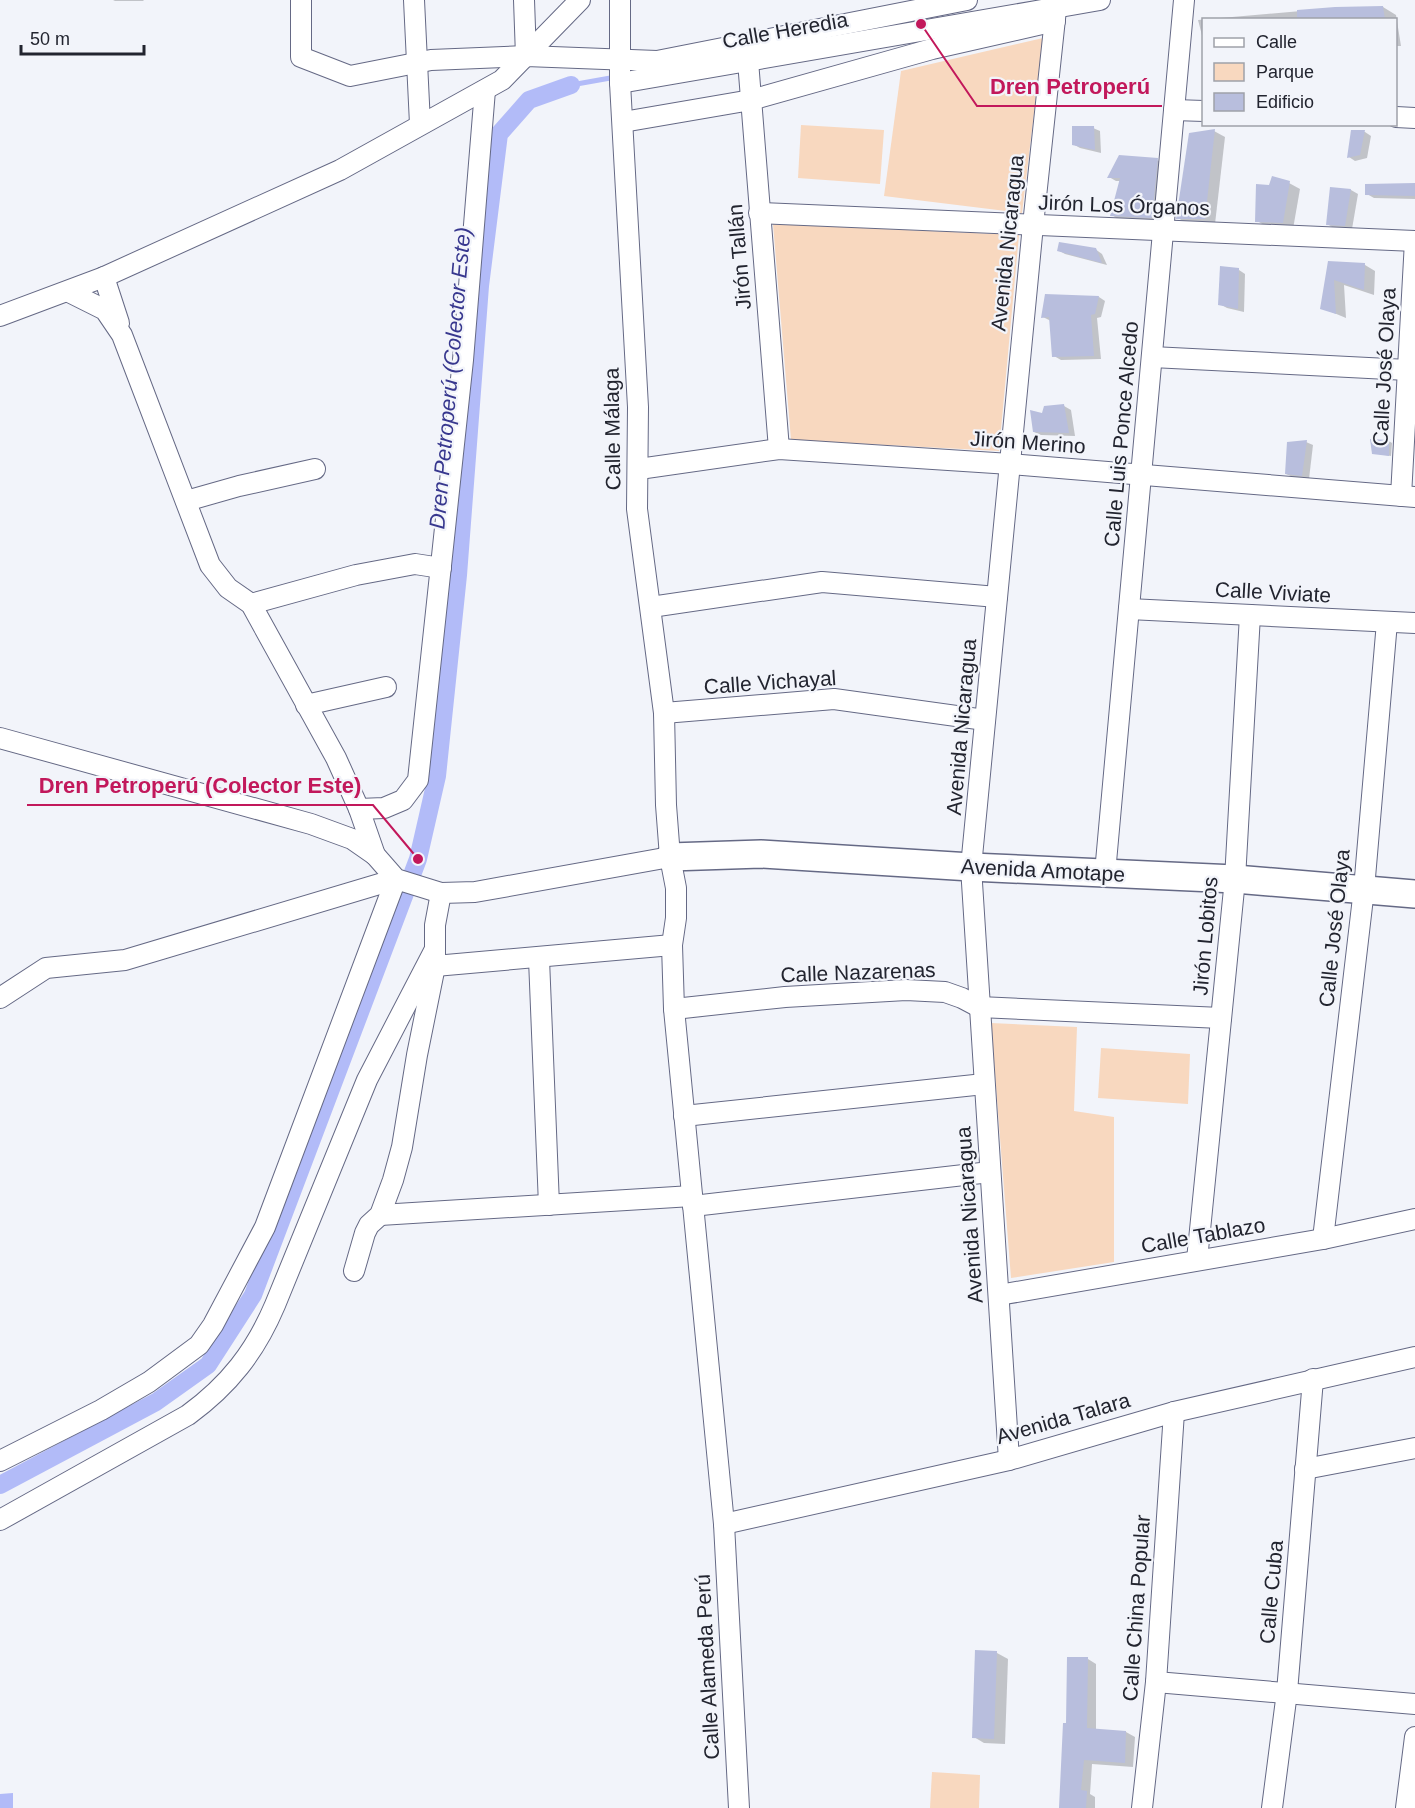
<svg xmlns="http://www.w3.org/2000/svg" width="1415" height="1808" font-family="Helvetica,sans-serif">
	<style>
		.green { fill: #f8d8bf }
		.water { fill: #b2bbf8 }
		.shadow { fill: #0003 }
		.lines { fill: none; stroke-linecap: round; stroke-linejoin: round }
		.stream { stroke: #b2bbf8; stroke-width: 5 }
		.canal { stroke: #b2bbf8; stroke-width: 18 }
		.building { fill: #b8bedd }
		.street-casing { stroke: #656985; stroke-width: 22 }
		.secondary-casing { stroke: #656985; stroke-width: 30 }
		.street { stroke: #fff; stroke-width: 20 }
		.secondary { stroke: #fff; stroke-width: 27 }
		.labels { text-anchor: middle; dominant-baseline: central; stroke-width: 4.5; stroke-linejoin: round; paint-order: stroke }
		.street-label { font-size: 21px; fill: #22242f; stroke: #f2f4fa }
		.water-label { font-size: 22px; font-style: italic; fill: #37378e; stroke: #f2f4fa }
		.leader { fill: none; stroke: #c2185b; stroke-width: 2 }
		.callout-dot { fill: #c2185b; stroke: #f2f4fa; stroke-width: 2 }
		.callout-label { font-size: 22px; text-anchor: middle; font-weight: bold; fill: #c2185b; stroke: #f2f4fa; stroke-width: 4.5; stroke-linejoin: round; paint-order: stroke }
	</style>
	<rect width="100%" height="100%" fill="#f2f4fa"/>
	<g class="green">
		<path d="M1043,38L1022,213L884,196L901,71Z"/>
		<path d="M801,125L884,130L880,184L798,178Z"/>
		<path d="M773,224L1019,235L999,451L791,440Z"/>
		<path d="M991,1023L1077,1027L1074,1111L1114,1117V1262L1011,1278Z"/>
		<path d="M1101,1048L1190,1054L1188,1104L1098,1098Z"/>
		<path d="M932,1772L980,1775L979,1808H930Z"/>
	</g>
	<path class="water" d="M13,1793V1808H0V1794Z"/>
	<g class="shadow">
		<path d="M113,0H143L144,1H115Z"/>
		<path d="M1383,7L1396,15L1401,46H1396V20H1204V43L1198,20L1335,8Z"/>
		<path d="M1093,128L1100,131L1101,153L1080,148L1073,144Z"/>
		<path d="M1214,131L1225,137L1215,224H1188L1178,218Z"/>
		<path d="M1352,131L1365,132L1371,136L1367,158L1355,161L1349,157Z"/>
		<path d="M1157,160L1164,164L1159,221L1118,219L1112,215L1121,181H1116L1109,177Z"/>
		<path d="M1289,183L1300,189L1293,229L1268,227L1257,221Z"/>
		<path d="M1415,185V199L1374,198L1367,194Z"/>
		<path d="M1331,189L1351,190L1358,194L1352,229L1334,228L1327,224Z"/>
		<path d="M1095,249L1102,254L1107,265L1065,254L1058,250Z"/>
		<path d="M1329,263L1365,265L1375,271L1374,295L1344,285L1346,318L1322,308Z"/>
		<path d="M1239,270L1245,274L1244,312L1227,308L1220,304Z"/>
		<path d="M1099,297L1105,301L1101,317L1097,318L1101,359L1061,360L1054,356L1051,321L1043,317Z"/>
		<path d="M1064,406L1071,410L1075,436L1041,435L1034,432L1043,415Z"/>
		<path d="M1389,441L1392,443L1391,456L1373,453Z"/>
		<path d="M1306,442L1313,445L1309,479L1293,477L1286,474Z"/>
		<path d="M977,1652L997,1653L1008,1659L1005,1744L984,1743L974,1737Z"/>
		<path d="M1088,1659L1096,1664V1730L1126,1732L1135,1737L1133,1767L1092,1764L1090,1794L1095,1797V1808H1060L1068,1725Z"/>
	</g>
	<g class="lines">
		<path class="stream" d="M571,85L616,77"/>
		<path class="canal" d="M0,1485L156,1402L208,1365L253,1295L418,859L437,776L458,575L480,286L499,134L529,100L571,85"/>
	</g>
	<g class="building">
		<path d="M1383,6L1385,20H1297V10L1335,7Z"/>
		<path d="M1072,126H1094L1095,150L1072,145Z"/>
		<path d="M1215,129L1205,219H1176L1189,133Z"/>
		<path d="M1351,130H1365L1360,155L1347,158Z"/>
		<path d="M1119,155L1158,158L1152,218L1110,216L1120,178H1107Z"/>
		<path d="M1272,176L1290,181L1283,223L1255,222L1256,184L1269,185Z"/>
		<path d="M1415,183V196L1365,195V184Z"/>
		<path d="M1330,187L1351,189L1345,226L1326,225Z"/>
		<path d="M1059,242L1096,248L1102,263L1057,251Z"/>
		<path d="M1328,261L1365,263L1364,290L1334,280L1336,314L1320,309Z"/>
		<path d="M1220,266L1239,268L1238,309L1218,305Z"/>
		<path d="M1045,294L1099,296L1095,314L1091,315L1094,356L1052,357L1049,317L1041,318Z"/>
		<path d="M1064,404L1069,433L1033,432L1030,410L1042,413L1044,406Z"/>
		<path d="M1370,439L1389,440V456L1372,454Z"/>
		<path d="M1307,440L1302,476L1285,474L1287,442Z"/>
		<path d="M975,1650L997,1651L994,1739L972,1738Z"/>
		<path d="M1067,1657H1088L1087,1728L1126,1731L1125,1763L1084,1760L1081,1790L1087,1791L1086,1808H1059L1063,1723H1066Z"/>
	</g>
	<g class="lines">
		<defs>
			<g id="street">
				<path d="M301,0V57L350,76L431,60L526,56L657,61L967,0"/>
				<path d="M414,0L420,124"/>
				<path d="M524,0L526,56"/>
				<path d="M620,0V83L638,407L637,509L664,713L666,805L670,857L676,888V918L672,945L674,1009L724,1524L739,1808"/>
				<path d="M748,61L779,449"/>
				<path d="M620,83L1100,0"/>
				<path d="M1174,110L1204,111"/>
				<path d="M1396,117L1415,118"/>
				<path d="M623,122L751,100L932,49L1055,21"/>
				<path d="M759,213L1415,241"/>
				<path d="M104,277L119,323"/>
				<path d="M69,292L105,310L122,335L210,565L228,588L251,604L336,758L359,809L375,855L396,879L441,893L475,892L670,857"/>
				<path d="M0,316L104,277L340,170L502,80L580,0"/>
				<path d="M1152,357L1408,370"/>
				<path d="M639,469L779,449L1010,464L1415,497"/>
				<path d="M1401,496L1415,241"/>
				<path d="M186,501L239,486L315,469"/>
				<path d="M251,604L356,575L415,564L441,568"/>
				<path d="M651,607L822,582L997,597"/>
				<path d="M1129,609L1415,623"/>
				<path d="M306,705L386,687"/>
				<path d="M664,713L834,699L985,720"/>
				<path d="M0,738L311,824L352,839L375,855"/>
				<path d="M359,809L384,808L403,800L418,780L463,360L485,90"/>
				<path d="M1105,873L1184,0"/>
				<path d="M539,959L549,1205"/>
				<path d="M435,966L672,945"/>
				<path d="M0,998L46,968L125,960L396,879"/>
				<path d="M674,1009L785,997L906,990L945,992L962,998L979,1007L1221,1018"/>
				<path d="M684,1116L984,1084"/>
				<path d="M693,1206L990,1172"/>
				<path d="M380,1215L692,1196"/>
				<path d="M1323,1239L1364,889L1387,622"/>
				<path d="M1197,1260L1235,879L1250,615"/>
				<path d="M354,1271L365,1233L369,1225L380,1215L393,1180L402,1147L417,1055L435,966V925L441,893"/>
				<path d="M999,1295L1323,1239L1415,1219"/>
				<path d="M1009,1460L971,867L1033,225L1057,0"/>
				<path d="M0,1461L101,1410L149,1382L199,1345L213,1325L265,1227L396,879"/>
				<path d="M1305,1469L1415,1448"/>
				<path d="M0,1520L188,1415C229,1385 255,1352 275,1305L367,1080L435,949"/>
				<path d="M724,1524L1009,1460L1174,1412L1415,1357"/>
				<path d="M1156,1682L1415,1704"/>
				<path d="M1142,1808L1156,1682L1174,1412"/>
				<path d="M1272,1808L1287,1692L1313,1379"/>
				<path d="M1406,1808L1415,1737"/>
			</g>
			<path id="secondary" d="M670,857L761,854L971,867L1235,879L1415,894"/>
		</defs>
		<use href="#street" class="street-casing"/>
		<use href="#secondary" class="secondary-casing"/>
		<use href="#street" class="street"/>
		<use href="#secondary" class="secondary"/>
	</g>
	<g class="labels">
		<g class="street-label">
			<text transform="translate(785 30) rotate(-10)">Calle Heredia</text>
			<text transform="translate(1124 205) rotate(2)">Jirón Los Órganos</text>
			<text transform="translate(1007 243) rotate(-84)">Avenida Nicaragua</text>
			<text transform="translate(739 257) rotate(-95)">Jirón Tallán</text>
			<text transform="translate(1384 367) rotate(-87)">Calle José Olaya</text>
			<text transform="translate(612 429) rotate(-91)">Calle Málaga</text>
			<text transform="translate(1121 434) rotate(-85)">Calle Luis Ponce Alcedo</text>
			<text transform="translate(1028 442) rotate(4)">Jirón Merino</text>
			<text transform="translate(1273 592) rotate(3)">Calle Viviate</text>
			<text transform="translate(770 682) rotate(-4)">Calle Vichayal</text>
			<text transform="translate(961 727) rotate(-85)">Avenida Nicaragua</text>
			<text transform="translate(1043 870) rotate(3)">Avenida Amotape</text>
			<text transform="translate(1334 928) rotate(-84)">Calle José Olaya</text>
			<text transform="translate(1205 936) rotate(-85)">Jirón Lobitos</text>
			<text transform="translate(858 972) rotate(-2)">Calle Nazarenas</text>
			<text transform="translate(969 1215) rotate(-94)">Avenida Nicaragua</text>
			<text transform="translate(1203 1235) rotate(-10)">Calle Tablazo</text>
			<text transform="translate(1063 1418) rotate(-16)">Avenida Talara</text>
			<text transform="translate(1271 1592) rotate(-85)">Calle Cuba</text>
			<text transform="translate(1136 1608) rotate(-86)">Calle China Popular</text>
			<text transform="translate(707 1667) rotate(-93)">Calle Alameda Perú</text>
		</g>
		<g class="water-label">
			<text transform="translate(450 378) rotate(-85)">Dren Petroperú (Colector Este)</text>
		</g>
	</g>
	<path class="leader" d="M921 24L977 106H1162M418 859L373 805H27"/>
	<g class="callout-dot">
		<circle cx="921" cy="24" r="6"/>
		<circle cx="418" cy="859" r="6"/>
	</g>
	<g class="callout-label">
		<text x="1070" y="94">Dren Petroperú</text>
		<text x="200" y="793">Dren Petroperú (Colector Este)</text>
	</g>
	<rect x="1202" y="18" width="195" height="108" fill="#f2f4fa" stroke="#9fa1a9" stroke-width="1.5"/>
	<rect x="1214" y="38" width="30" height="9" fill="#ffffff" stroke="#9fa1a9" stroke-width="1.5"/>
	<text x="1256" y="48" font-size="18" fill="#22242f">Calle</text>
	<rect x="1214" y="63" width="30" height="18" fill="#f8d8bf" stroke="#9fa1a9" stroke-width="1.5"/>
	<text x="1256" y="78" font-size="18" fill="#22242f">Parque</text>
	<rect x="1214" y="93" width="30" height="18" fill="#b8bedd" stroke="#9fa1a9" stroke-width="1.5"/>
	<text x="1256" y="108" font-size="18" fill="#22242f">Edificio</text>
	<path d="M21 45v9h123v-9" fill="none" stroke="#22242f" stroke-width="3"/>
	<text x="30" y="45" font-size="18" fill="#22242f" stroke="#f2f4fa" stroke-width="4.5" paint-order="stroke">50 m</text>
</svg>
